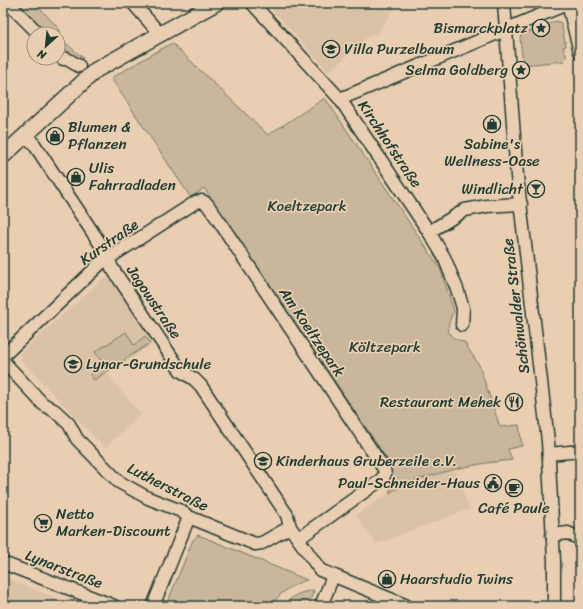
<svg xmlns="http://www.w3.org/2000/svg" width="583" height="609" font-family="Sriracha,sans-serif">
	<style>
		.built { fill: #d9c2a6 }
		.green { fill: #c9b69c; stroke: #747a68 }
		.lines { fill: none; stroke-linecap: round; stroke-linejoin: round }
		.minor-casing { stroke: #1f3d34; stroke-width: 15 }
		.major-casing { stroke: #1f3d34; stroke-width: 18 }
		.minor { stroke: #eaceb1; stroke-width: 12 }
		.major { stroke: #eaceb1; stroke-width: 15 }
		.labels { text-anchor: middle; dominant-baseline: central; stroke-width: 3.5; stroke-linejoin: round; paint-order: stroke }
		.poi-label { font-size: 15px; fill: #1f3d34; stroke: #eaceb1; text-anchor: start }
		.street-label { font-size: 15px; fill: #1f3d34; stroke: #eaceb1 }
		.park-label { font-size: 15px; fill: #284339; stroke: #eaceb1 }
	</style>
	<rect width="100%" height="100%" fill="#eaceb1"/>
	<filter id="ink" filterUnits="userSpaceOnUse"><feTurbulence type="fractalNoise" baseFrequency=".025" numOctaves="2"/><feDisplacementMap in="SourceGraphic" scale="8" xChannelSelector="R" yChannelSelector="G"/><feConvolveMatrix kernelMatrix="1 2 1 2 8 2 1 2 1" color-interpolation-filters="sRGB"/></filter>
	<g filter="url(#ink)">
		<g class="built">
			<path d="M266,3H398L376,36L372,33L329,72Z"/>
			<path d="M104,278L110,279L153,344L107,374L141,414L105,448L20,359V353Z"/>
			<path d="M455,469L469,509L376,544L356,515L389,493L409,482Z"/>
			<path d="M3,577L33,589L76,606H3Z"/>
		</g>
		<g class="green">
			<path d="M18,3H35L60,30L61,39L83,58L80,61L58,43V34H49Z"/>
			<path d="M556,21L561,23L566,46L563,47L567,58L564,61L523,65L520,38L521,35Z"/>
			<path d="M170,44H173L268,135L325,98L440,268L454,311C446,326 444,337 464,342L479,365L500,427L519,425L522,446L508,449L512,460L486,463L455,469L409,482L389,493C394,481 392,471 387,459L204,188L191,198L111,78Z"/>
			<path d="M126,332L134,345L145,336L150,343L94,380L90,374L104,365L95,352Z"/>
			<path d="M198,535L206,538L307,580C293,584 278,593 272,606H166L193,540Z"/>
			<path d="M314,590L308,606H284C292,595 301,592 314,590Z"/>
		</g>
		<g class="lines">
			<defs>
				<g id="minor">
					<path d="M8,3L39,34"/>
					<path d="M133,3L159,33"/>
					<path d="M252,3L340,99L429,232L444,257L457,289L463,308L462,325"/>
					<path d="M504,3L517,176L548,441L554,561V606"/>
					<path d="M568,4L580,52"/>
					<path d="M58,54L63,59H67L79,66"/>
					<path d="M340,99L569,3"/>
					<path d="M25,135L34,144L105,251L112,268L181,371L194,379L201,386L287,515L290,527L320,570L407,606"/>
					<path d="M429,232L465,210L487,206L521,204"/>
					<path d="M3,356L101,263L196,202L202,201L207,204L219,221L384,469L385,474L382,479L298,539"/>
					<path d="M3,361L43,404L55,411L69,424L77,439L119,482L148,498L181,511L189,517L255,544L262,543L290,527"/>
					<path d="M549,454L580,451"/>
					<path d="M552,535L568,533L580,539"/>
					<path d="M3,563L114,606"/>
					<path d="M153,606L189,517"/>
					<path d="M321,606L333,576"/>
				</g>
				<path id="major" d="M3,156L96,70L216,3"/>
			</defs>
			<use href="#minor" class="minor-casing"/>
			<use href="#major" class="major-casing"/>
			<use href="#minor" class="minor"/>
			<use href="#major" class="major"/>
		</g>
	</g>
	<defs>
		<symbol id="sight-ring" viewBox="-11 -11 22 22"><circle r="9.5" fill="#eaceb1" stroke="#1f3d34" stroke-width="1.5"/><path d="M0-6L1.8-2.2L6-1.7L2.9 1.2L3.7 5.4L0 3.3L-3.7 5.4L-2.9 1.2L-6-1.7L-1.8-2.2Z" fill="#1f3d34"/></symbol>
		<symbol id="school-ring" viewBox="-11 -11 22 22"><circle r="9.5" fill="#eaceb1" stroke="#1f3d34" stroke-width="1.5"/><path d="M0-5L7-2L0 1L-7-2ZM-4 1L0 2.5L4 1V4Q0 6-4 4Z" fill="#1f3d34"/></symbol>
		<symbol id="shop-ring" viewBox="-11 -11 22 22"><circle r="9.5" fill="#eaceb1" stroke="#1f3d34" stroke-width="1.5"/><path d="M-5-2.5h2.3a2.7 3.5 0 0 1 5.4 0H5L5.5 6h-11ZM-1.5-2.5h3a1.5 2.3 0 0 0-3 0Z" fill="#1f3d34"/></symbol>
		<symbol id="bar-ring" viewBox="-11 -11 22 22"><circle r="9.5" fill="#eaceb1" stroke="#1f3d34" stroke-width="1.5"/><path d="M-6-5H6L.8 .8V4.5H3.5V6h-7V4.5H-.8V.8Z" fill="#1f3d34"/></symbol>
		<symbol id="restaurant-ring" viewBox="-11 -11 22 22"><circle r="9.5" fill="#eaceb1" stroke="#1f3d34" stroke-width="1.5"/><path d="M-5-6h1v4h1v-4h1v4h1v-4h1v5L-1.5 .5V6h-2V.5L-5-1ZM5-6V6H3V1.5H1.5Q1.5-4 5-6Z" fill="#1f3d34"/></symbol>
		<symbol id="civic-ring" viewBox="-11 -11 22 22"><circle r="9.5" fill="#eaceb1" stroke="#1f3d34" stroke-width="1.5"/><path d="M-.6-6.5H3V-4.5H.6V-3L4-1V1h2V6H-6V1h2V-1L-.6-3ZM-1.2 2.5V6h2.4V2.5Z" fill="#1f3d34"/></symbol>
		<symbol id="cafe-ring" viewBox="-11 -11 22 22"><circle r="9.5" fill="#eaceb1" stroke="#1f3d34" stroke-width="1.5"/><path d="M-5.5-4.5H6V0H3Q3 3.5 0 3.5H-2.5Q-5.5 3.5-5.5 0ZM3-3.2v2h1.7v-2ZM-6 4.5H4V6H-6Z" fill="#1f3d34"/></symbol>
		<symbol id="supermarket-ring" viewBox="-11 -11 22 22"><circle r="9.5" fill="#eaceb1" stroke="#1f3d34" stroke-width="1.5"/><path d="M-6-5.5h2.5l.6 2H6L4.5 2H-2.5L-4.4-4H-6ZM-1.5 3.2a1.3 1.3 0 1 0 .1 0ZM3 3.2a1.3 1.3 0 1 0 .1 0Z" fill="#1f3d34"/></symbol>
	</defs>
	<g fill-rule="evenodd">
		<use href="#sight-ring" x="531" y="18" width="20" height="20"/>
		<use href="#school-ring" x="321" y="39" width="20" height="20"/>
		<use href="#sight-ring" x="511" y="60" width="20" height="20"/>
		<use href="#shop-ring" x="482" y="114" width="20" height="20"/>
		<use href="#shop-ring" x="45" y="126" width="20" height="20"/>
		<use href="#shop-ring" x="66" y="167" width="20" height="20"/>
		<use href="#bar-ring" x="526" y="179" width="20" height="20"/>
		<use href="#school-ring" x="63" y="354" width="20" height="20"/>
		<use href="#restaurant-ring" x="504" y="392" width="20" height="20"/>
		<use href="#school-ring" x="253" y="451" width="20" height="20"/>
		<use href="#civic-ring" x="483" y="473" width="20" height="20"/>
		<use href="#cafe-ring" x="504" y="478" width="20" height="20"/>
		<use href="#supermarket-ring" x="33" y="513" width="20" height="20"/>
		<use href="#shop-ring" x="377" y="569" width="20" height="20"/>
	</g>
	<g class="labels">
		<g class="poi-label">
			<text x="528" y="28" text-anchor="end">Bismarckplatz</text>
			<text x="344" y="49">Villa Purzelbaum</text>
			<text x="508" y="70" text-anchor="end">Selma Goldberg</text>
			<text x="68" y="127">Blumen &amp;<tspan x="68" dy="17">Pflanzen</tspan></text>
			<text x="492" y="144" text-anchor="middle">Sabine's<tspan x="492" dy="17">Wellness-Oase</tspan></text>
			<text x="89" y="168">Ulis<tspan x="89" dy="17">Fahrradladen</tspan></text>
			<text x="523" y="189" text-anchor="end">Windlicht</text>
			<text x="86" y="364">Lynar-Grundschule</text>
			<text x="501" y="402" text-anchor="end">Restaurant Mehek</text>
			<text x="276" y="461">Kinderhaus Gruberzeile e.V.</text>
			<text x="480" y="483" text-anchor="end">Paul-Schneider-Haus</text>
			<text x="514" y="508" text-anchor="middle">Café Paule</text>
			<text x="56" y="514">Netto<tspan x="56" dy="17">Marken-Discount</tspan></text>
			<text x="400" y="579">Haarstudio Twins</text>
		</g>
		<g class="street-label">
			<text transform="translate(390 144) rotate(56)">Kirchhofstraße</text>
			<text transform="translate(109 242) rotate(-35)">Kurstraße</text>
			<text transform="translate(154 302) rotate(56)">Jagowstraße</text>
			<text transform="translate(516 306) rotate(-97)">Schönwalder Straße</text>
			<text transform="translate(312 332) rotate(56)">Am Koeltzepark</text>
			<text transform="translate(168 487) rotate(27)">Lutherstraße</text>
			<text transform="translate(64 569) rotate(21)">Lynarstraße</text>
		</g>
		<g class="park-label">
			<text x="307" y="206">Koeltzepark</text>
			<text x="385" y="347">Költzepark</text>
		</g>
	</g>
	<rect width="583" height="609" fill="none" stroke="#eaceb1" stroke-width="16"/>
	<rect x="8" y="8" width="567" height="593" fill="none" stroke="#1f3d34" stroke-width="1.5" filter="url(#ink)"/>
	<g transform="translate(46 46) rotate(207)"><circle r="19" fill="#eaceb1" stroke="#99947f"/>
	<path d="M0-3L7 15L0 10L-7 15Z" fill="#1f3d34"/>
	<text y="-6" font-size="11" font-weight="bold" text-anchor="middle" fill="#1f3d34">N</text>
	</g>
</svg>
